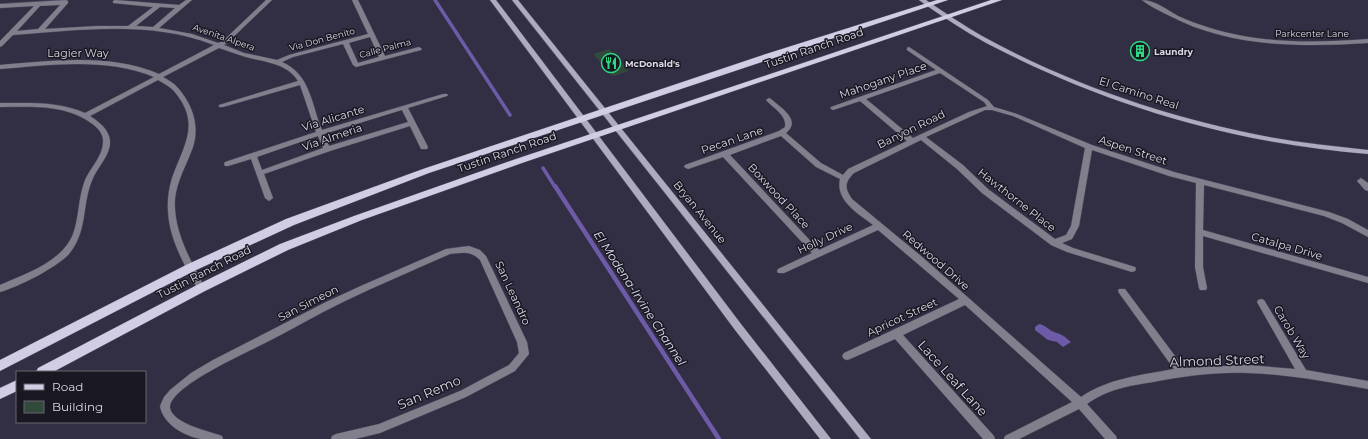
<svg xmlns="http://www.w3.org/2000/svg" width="1368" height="439" font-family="Montserrat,sans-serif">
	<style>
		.water { fill: #6d5ba7 }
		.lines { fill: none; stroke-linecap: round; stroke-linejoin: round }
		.stream-far1 { stroke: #6d5ba7; stroke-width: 3.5 }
		.stream { stroke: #6d5ba7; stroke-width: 4.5 }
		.building { fill: #324a3b }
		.street-casing { stroke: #4d495e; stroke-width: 1 }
		.secondary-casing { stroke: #4d495e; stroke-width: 1 }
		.primary-casing { stroke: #4d495e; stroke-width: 1 }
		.street { fill: #817f8b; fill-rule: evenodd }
		.secondary { fill: #aeabbe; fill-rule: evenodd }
		.primary { fill: #d1cde5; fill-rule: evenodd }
		.labels { text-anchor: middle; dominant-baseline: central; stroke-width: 3; stroke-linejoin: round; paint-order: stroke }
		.far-street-label { font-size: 9px; fill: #dad8e6; stroke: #191822 }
		.far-poi-label { font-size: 9px; font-weight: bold; fill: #dad8e6; stroke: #191822; text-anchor: start }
		.street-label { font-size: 11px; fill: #dad8e6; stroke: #191822 }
		.water-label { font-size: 12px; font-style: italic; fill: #e0ddf2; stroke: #191822 }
		.near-street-label { font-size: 13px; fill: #dad8e6; stroke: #191822 }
	</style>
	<rect width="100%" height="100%" fill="#322e44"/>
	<path class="water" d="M1039,324C1046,325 1048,330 1054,332C1063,335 1063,335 1071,342L1063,347L1057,342L1048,340L1035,330V327Z"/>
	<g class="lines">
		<g class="stream-far1">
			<path d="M435,0L510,115"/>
			<path d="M543,168L555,187"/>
		</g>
		<path class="stream" d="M555,186L719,439"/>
	</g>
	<path class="building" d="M609,49L629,71L613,76L593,54Z"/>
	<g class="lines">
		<defs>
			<g id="street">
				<path d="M66,0L68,1V3L45,29L97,26H128L153,7L113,3V1L115,0L179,5L186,0H192L159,28L192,34L218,43L223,41L266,0H272L227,43L224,45L244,53L277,60L289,55L368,34L352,0H358L385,56L419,47L422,49L421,50L356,67L353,65L343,44L293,57L282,62C311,75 311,104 322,130L443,94H447L448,95L447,96L408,108L428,147L427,149H421L410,126L330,151L264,174L273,198L269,201L265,198L251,159L228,166H225L224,164L225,162L316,132L300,85L223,107H219V105L298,81C287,63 264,62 246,57C236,54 228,51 219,48L163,77C168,80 174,83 178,88C192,104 200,125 193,147C187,164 177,180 175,199C173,231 191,261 205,288L204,290H198C185,266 169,239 168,211C167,200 169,188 172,178C184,144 202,123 173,90C169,86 163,83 158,80L90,116C99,122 109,129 110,141C111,153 99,166 94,176C81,202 89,230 69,254C56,268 18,287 0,292V285C25,274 62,262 73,234C79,218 78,200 84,183C88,170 103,157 103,142C104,134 97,127 91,123C64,104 32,107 0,107V103C29,103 58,101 85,113L154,77C106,57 50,65 0,69V65C52,61 110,53 159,74L214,45C151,20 79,30 13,35L2,46L0,47V41L34,6L0,8V4ZM60,5L38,29L17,31L40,6ZM160,7L175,8L153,27L136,26ZM370,37L379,57L358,63L349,43ZM402,110L408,122L329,146L324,134ZM318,136L323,148L262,170L257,157Z"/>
				<path d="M1142,0C1155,0 1167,10 1178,16C1187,20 1197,24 1207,27C1259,44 1314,43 1368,39V43C1301,47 1230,48 1168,15C1160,11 1149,6 1142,0Z"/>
				<path d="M909,47L988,100L994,107L1017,114L1092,145L1174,172L1329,212L1348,219L1368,230V237L1342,223L1324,216L1204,185L1203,230L1368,277V283L1203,236V267L1207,288L1206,290H1200L1199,288L1195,267L1196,183L1169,176L1092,150L1079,226L1072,239L1062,243L1073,248L1135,267L1136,269L1135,271L1132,272L1067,252L1051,245L982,193L957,169L921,140L854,173C845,182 844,188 852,199L921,256L1081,397C1109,378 1142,375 1174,369L1119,293L1118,291L1119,289H1125L1184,368L1247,365L1295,369L1257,302L1258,300L1261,299L1264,300L1306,370L1368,381V389C1328,382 1288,374 1247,373C1215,372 1184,376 1153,382C1128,386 1108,389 1087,404L1116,436L1117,439H1105L1079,409L1019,439H1004L1005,436L1072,402L965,305L903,335L994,436L995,439H983L895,339L850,359L847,360L844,359L842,356L844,353L959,299L878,230L784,273H778L777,271L778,269L812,253L723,157L688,169L684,167L685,165L779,131L785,127C787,115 773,108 766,100L769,98L771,99C781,108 802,120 786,133L821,163L843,175L848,169L907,141L860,101L833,110L830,108L831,107L936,70L907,50V48ZM940,73L984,102L987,106L969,112L913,138L866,99ZM985,110H992L1013,116L1085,148L1071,226L1066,235L1055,239L988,189L963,165L926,137ZM781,136L816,167L840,179C835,201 859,214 873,225L819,250L730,155Z"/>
				<path d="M1361,178L1368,183V191L1365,190L1357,181Z"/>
				<path d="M469,246L480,250L486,256L527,342L529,354L515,371L466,397L380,433L355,439H331L332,436L336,434L379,424L460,391L509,365L519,353L517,342L480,260C470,250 463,253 450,254C414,270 378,285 343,302C316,315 291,330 265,343C248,352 168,387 170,408C173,424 209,431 222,436L223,439C216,439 208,439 201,439C184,436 163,424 160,406L164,397L170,390L191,373L213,360L326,302L363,285L446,249Z"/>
			</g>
			<g id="secondary">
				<path d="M490,0H496L741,324L831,439H820L735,330Z"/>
				<path d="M512,0H518L871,439H860Z"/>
				<path d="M919,0H926C944,12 963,25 982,36C1071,85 1169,118 1269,137C1302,143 1335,146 1368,150V154C1335,151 1302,147 1269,141C1177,124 1088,94 1004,52C981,41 960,28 939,14C932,9 925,5 919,0Z"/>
			</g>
			<g id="primary">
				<path d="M937,0H948L429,173L294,225L194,271L0,371V360L186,265L286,219L423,169L760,56Z"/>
				<path d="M991,0H1002L522,163L362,220L288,250L205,291L53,372H36L38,368L197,285L280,244L354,216L516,159Z"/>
				<path d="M17,380V391L0,399V388Z"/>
			</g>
		</defs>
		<use href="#street" class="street-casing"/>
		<use href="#secondary" class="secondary-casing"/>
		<use href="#primary" class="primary-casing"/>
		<use href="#street" class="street"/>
		<use href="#secondary" class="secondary"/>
		<use href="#primary" class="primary"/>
	</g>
	<defs>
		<symbol id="building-ring" viewBox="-11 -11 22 22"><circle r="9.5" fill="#191822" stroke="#2bd884" stroke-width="1.5"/><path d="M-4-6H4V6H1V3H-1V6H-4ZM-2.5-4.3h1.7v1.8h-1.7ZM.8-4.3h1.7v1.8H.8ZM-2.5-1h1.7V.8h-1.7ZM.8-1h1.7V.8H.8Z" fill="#2bd884"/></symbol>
		<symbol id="restaurant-ring" viewBox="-11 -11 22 22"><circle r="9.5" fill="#191822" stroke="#2bd884" stroke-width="1.5"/><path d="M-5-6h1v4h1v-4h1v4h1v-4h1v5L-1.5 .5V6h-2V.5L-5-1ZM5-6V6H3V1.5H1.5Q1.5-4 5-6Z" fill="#2bd884"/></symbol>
	</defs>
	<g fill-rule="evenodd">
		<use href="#building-ring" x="1129" y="40" width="22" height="22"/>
		<use href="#restaurant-ring" x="600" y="52" width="22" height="22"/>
	</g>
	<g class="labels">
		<g class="far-street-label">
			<text x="1312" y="33">Parkcenter Lane</text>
			<text transform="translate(224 37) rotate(19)">Avenita Alpera</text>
			<text transform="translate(322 39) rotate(-15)">Via Don Benito</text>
			<text transform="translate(385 48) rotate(-15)">Calle Palma</text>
		</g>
		<g class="far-poi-label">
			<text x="1154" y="51">Laundry</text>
			<text x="625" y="63">McDonald's</text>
		</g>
		<g class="street-label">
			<text transform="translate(814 48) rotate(-19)">Tustin Ranch Road</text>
			<text x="78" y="53">Lagier Way</text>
			<text transform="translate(883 80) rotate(-19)">Mahogany Place</text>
			<text transform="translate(1139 93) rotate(18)">El Camino Real</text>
			<text transform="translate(333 118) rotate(-17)">Via Alicante</text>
			<text transform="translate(911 129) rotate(-26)">Banyon Road</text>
			<text transform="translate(332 137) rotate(-19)">Via Almeria</text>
			<text transform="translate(732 140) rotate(-19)">Pecan Lane</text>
			<text transform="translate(1133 150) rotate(18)">Aspen Street</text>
			<text transform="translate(507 152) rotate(-19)">Tustin Ranch Road</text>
			<text transform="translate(779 196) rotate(47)">Boxwood Place</text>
			<text transform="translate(1017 200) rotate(38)">Hawthorne Place</text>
			<text transform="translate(700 212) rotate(51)">Bryan Avenue</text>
			<text transform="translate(825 238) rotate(-25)">Holly Drive</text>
			<text transform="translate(1287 246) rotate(16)">Catalpa Drive</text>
			<text transform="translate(936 260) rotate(41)">Redwood Drive</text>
			<text transform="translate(204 272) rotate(-27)">Tustin Ranch Road</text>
			<text transform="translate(513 293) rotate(65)">San Leandro</text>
			<text transform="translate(308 303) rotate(-27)">San Simeon</text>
			<text transform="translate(902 317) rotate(-25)">Apricot Street</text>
			<text transform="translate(1292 332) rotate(59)">Carob Way</text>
		</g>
		<g class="water-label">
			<text transform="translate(640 298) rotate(57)">El Modena-Irvine Channel</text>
		</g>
		<g class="near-street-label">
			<text transform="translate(1217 360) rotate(-2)">Almond Street</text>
			<text transform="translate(953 378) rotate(48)">Lace Leaf Lane</text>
			<text transform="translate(429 392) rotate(-23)">San Remo</text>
		</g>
	</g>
	<rect x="16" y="371" width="130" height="52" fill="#191822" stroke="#666570"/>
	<rect x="24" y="384" width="20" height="6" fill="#d1cde5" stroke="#666570"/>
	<text x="52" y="391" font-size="12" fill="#dad8e6">Road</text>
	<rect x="24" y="401" width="20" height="12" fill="#324a3b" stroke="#666570"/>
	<text x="52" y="411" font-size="12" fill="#dad8e6">Building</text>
</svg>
